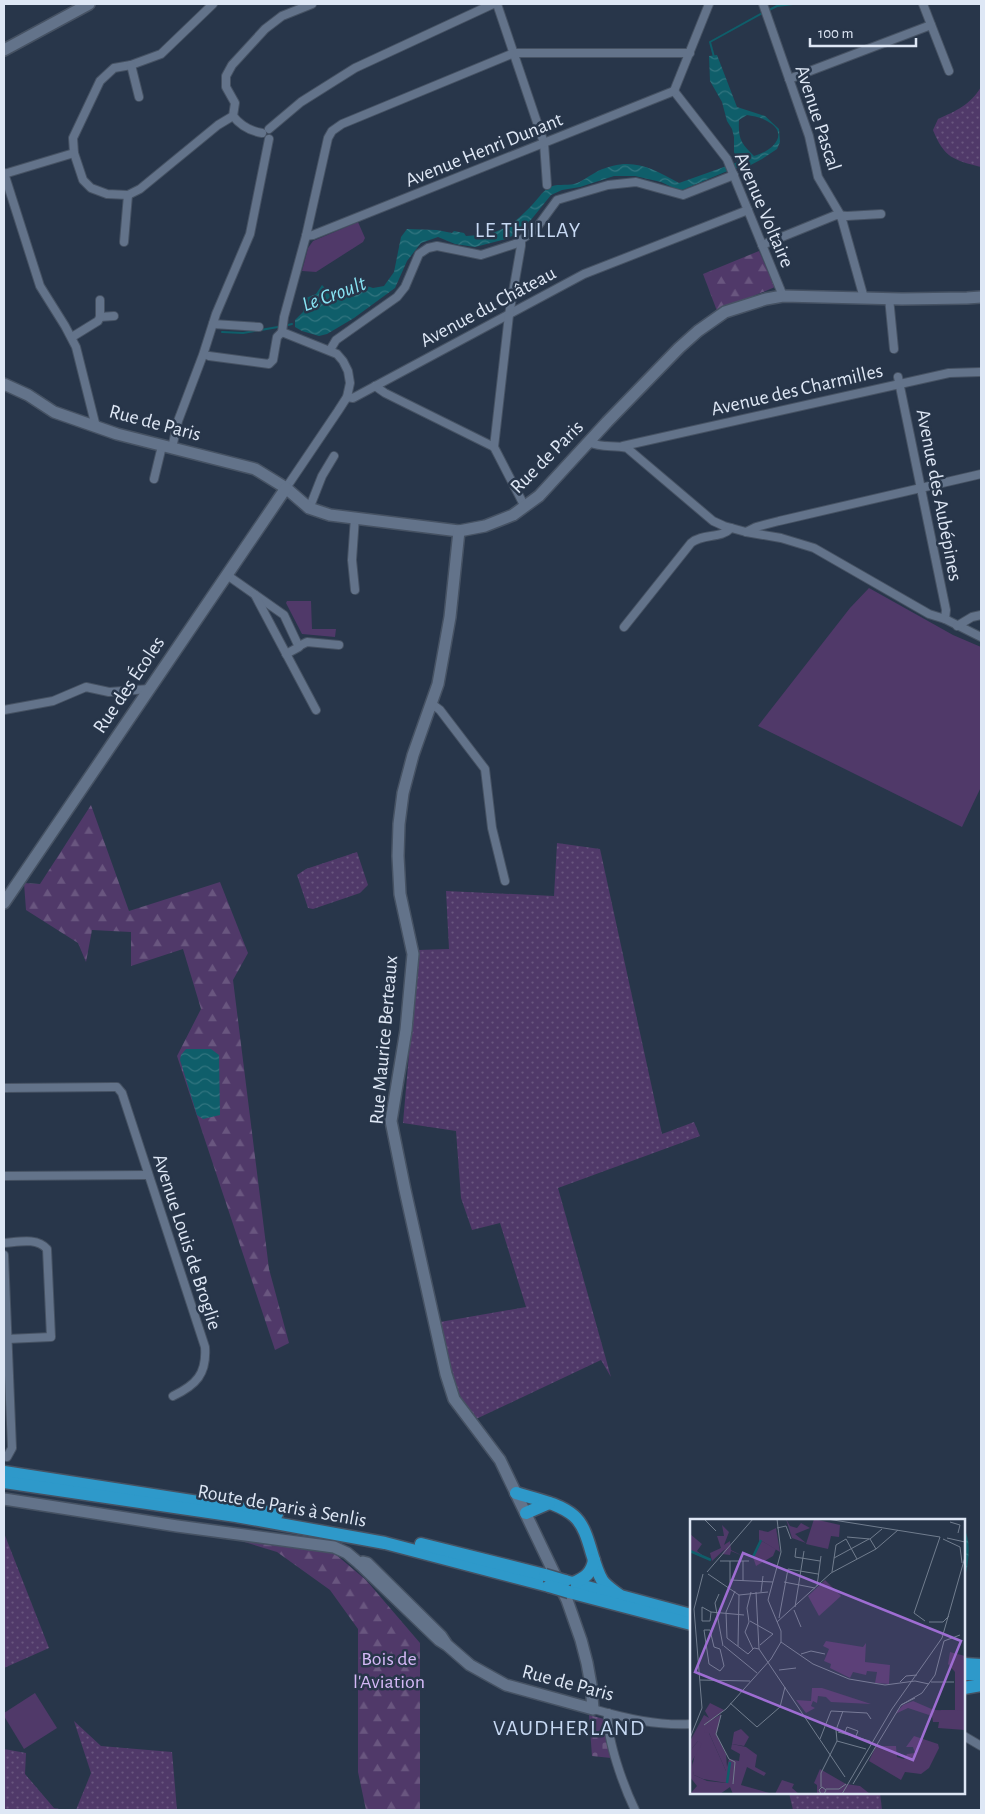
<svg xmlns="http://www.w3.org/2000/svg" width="985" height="1814" font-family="'Alegreya Sans',sans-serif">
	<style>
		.grass { fill: url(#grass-dots) }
		.forest { fill: url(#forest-firs) }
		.cemetery { fill: url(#cemetery-stones) }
		.park { fill: #503969 }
		.water { fill: url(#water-waves); fill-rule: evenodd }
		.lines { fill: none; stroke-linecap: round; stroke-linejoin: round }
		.stream { stroke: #0f5e6a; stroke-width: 2 }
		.street-casing { stroke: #465263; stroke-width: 10 }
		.secondary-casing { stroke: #465263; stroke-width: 14 }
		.primary-casing { stroke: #465263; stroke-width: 15 }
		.street { stroke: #63738a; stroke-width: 8 }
		.secondary { stroke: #63738a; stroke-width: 11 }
		.primary { stroke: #2e99ca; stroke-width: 12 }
		.primary-bridge-casing { stroke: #465263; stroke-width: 15; stroke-linecap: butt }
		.primary-bridge { stroke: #2e99ca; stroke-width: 12 }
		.labels { text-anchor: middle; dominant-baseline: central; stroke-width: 5; stroke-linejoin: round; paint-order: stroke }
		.street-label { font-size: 20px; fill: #dee7f5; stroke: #28364a }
		.park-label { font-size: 20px; fill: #d4b8f6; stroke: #28364a }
		.water-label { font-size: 21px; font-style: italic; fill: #88e4f4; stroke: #28364a }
		.quarter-label { font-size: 22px; letter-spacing: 1px; fill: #c7d9f3; stroke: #28364a }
		.inset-river { fill: none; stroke: #0f5e6a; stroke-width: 2.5 }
		.inset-road { fill: none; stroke: #717d8e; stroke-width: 1 }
		.view { fill: #9e6dd2; fill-opacity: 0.15; stroke: #9e6dd2; stroke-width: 2.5 }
		.inset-edge { fill: none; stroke: #dee7f5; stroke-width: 2.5 }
	</style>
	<defs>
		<pattern id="grass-dots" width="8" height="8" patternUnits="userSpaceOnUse" patternTransform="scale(1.25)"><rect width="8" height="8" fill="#503969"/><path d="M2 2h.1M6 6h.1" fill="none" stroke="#69567f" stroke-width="1.8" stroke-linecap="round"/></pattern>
		<pattern id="forest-firs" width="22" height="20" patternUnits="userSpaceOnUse" patternTransform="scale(1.25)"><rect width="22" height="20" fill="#503969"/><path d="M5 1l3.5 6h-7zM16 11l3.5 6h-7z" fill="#69567f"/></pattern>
		<pattern id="cemetery-stones" width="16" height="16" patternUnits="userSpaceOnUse" patternTransform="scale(1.25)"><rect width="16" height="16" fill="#503969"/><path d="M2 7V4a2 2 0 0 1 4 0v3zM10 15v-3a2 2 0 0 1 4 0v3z" fill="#69567f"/></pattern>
		<pattern id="water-waves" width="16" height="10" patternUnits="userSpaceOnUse" patternTransform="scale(1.25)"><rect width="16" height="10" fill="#0f5e6a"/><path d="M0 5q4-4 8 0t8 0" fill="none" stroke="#327580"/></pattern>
	</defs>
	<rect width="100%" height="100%" fill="#28364a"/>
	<g class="grass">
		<path d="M981,87V167C954,160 944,158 933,130L938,119C956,111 970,105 981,87Z"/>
		<path d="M557,843L600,849L662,1134L694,1122L700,1136L558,1188L611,1377L601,1360L476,1419L461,1398L455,1386L440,1322L526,1307L500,1223L472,1230L461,1198L456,1131L403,1123L418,950L449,949L446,891L554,896Z"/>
		<path d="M357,852L368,885L360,893L313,909L308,908L297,875L306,869Z"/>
		<path d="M4,1533L49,1648L4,1668Z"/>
		<path d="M74,1721L101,1746L172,1752L177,1810H76L91,1773Z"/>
		<path d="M4,1749L26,1753L25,1774L54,1808L65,1810H4Z"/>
		<path d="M789,1793H880L882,1810H793Z"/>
	</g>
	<g class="forest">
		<path d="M759,251L775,287L717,311L703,274Z"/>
		<path d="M91,805L129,911L220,882L248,953L233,980L269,1269L289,1343L275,1350L177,1056L201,1009L183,949L131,966V932L92,930L86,962L78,943L26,910L24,883L40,884Z"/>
		<path d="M238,1540L334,1553L366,1580L420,1643V1810H366L358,1772V1629L330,1590L277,1552Z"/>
	</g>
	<path class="cemetery" d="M589,1715L604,1719L611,1758L592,1756Z"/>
	<g class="park">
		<path d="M358,222L365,238L363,242L316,272L302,271L308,248L313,241Z"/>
		<path d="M869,588L953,635L981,647V787L962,827L758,726L850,608Z"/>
		<path d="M287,601H311L312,629H336L335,637L302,634L286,603Z"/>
		<path d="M35,1693L57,1728L24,1749L4,1716V1713Z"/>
	</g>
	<g class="water">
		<path d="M717,55L737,107L765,116L779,129L780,142L777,149L762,159L747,167L737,168L725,172L682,190L676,189L661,182L635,176H614L580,187L562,190L551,195L522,231L506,239L475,247L455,244L438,237L421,243L407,261L395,288L354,318L327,334L319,336L302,331L295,327V320L303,312L306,298L316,294L322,285L333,296H339L354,285H364L373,288L384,286L394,272L401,237L407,229L437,230L452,233L454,231L464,233L466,236C498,235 510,228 532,205C537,200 542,192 548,188C556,183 566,186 574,184C582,182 590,175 598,171C630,156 651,167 679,183L738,162L734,152V137L732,129L727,121L722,102L710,81L709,56ZM747,115C753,116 761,117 767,121C791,134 772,151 754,156C741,143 738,139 739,120Z"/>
		<path d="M186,1049H211L219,1055L220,1115L203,1119L197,1115L180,1060L181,1055Z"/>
		<path d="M964,1529C972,1541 968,1567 964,1581Z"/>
	</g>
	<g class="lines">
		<g class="stream">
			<path d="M769,10L777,6L793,4"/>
			<path d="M714,57L710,42L764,12"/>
			<path d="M288,325L292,324"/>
			<path d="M222,332L243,333L278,327"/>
		</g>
		<defs>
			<g id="street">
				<path d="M213,4L161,54L131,65L114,68L100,81L73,138L74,153L83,180L91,188L107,194L128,195L140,189L218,125L233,116L235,103L226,87V76L232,65L265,29L282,16L312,4"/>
				<path d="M497,4L544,143L547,185"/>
				<path d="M763,4L809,136L818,177L841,216L864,298"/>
				<path d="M923,4L949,71"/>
				<path d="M131,65L139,97"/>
				<path d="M789,79L931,25"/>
				<path d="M674,91L727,159L783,296"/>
				<path d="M674,91L709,4"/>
				<path d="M233,116C240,125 250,131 262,133"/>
				<path d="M269,129L301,102L355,68L493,4"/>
				<path d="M4,173L40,286L65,326L76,347L96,427"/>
				<path d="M4,174L74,153"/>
				<path d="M306,236L313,235L674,91"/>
				<path d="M124,242L128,195"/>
				<path d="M762,245L836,215L847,216L881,214"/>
				<path d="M889,298L894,349"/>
				<path d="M100,317L114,316"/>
				<path d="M213,324L259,327"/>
				<path d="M72,337L98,321L100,317V300"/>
				<path d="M330,350L336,340L397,297L405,287L419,254L428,248L437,246L481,255L515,244L535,230L557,200L608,185L636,182L683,195L734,175"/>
				<path d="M209,356L269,364L273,360L277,337L282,332"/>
				<path d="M898,377L946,610L945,619"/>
				<path d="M375,386L385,393L494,447L525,507"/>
				<path d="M347,397L353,398L584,274L748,210"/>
				<path d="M589,442C603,449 613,444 627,448L713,521L724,526L746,532L781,538L814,548L929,614L945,619L981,637"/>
				<path d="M623,446L949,373L981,372"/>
				<path d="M494,447L509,315L521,246V241"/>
				<path d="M172,448L178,421L203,355L216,314L250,234L269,139"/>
				<path d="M154,479L162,446"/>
				<path d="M286,488L338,411L347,397L350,383L348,371L343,361L337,354L282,332L284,317L306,236L328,138L332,131L342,124L514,53H690"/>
				<path d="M309,509L322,476L334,456"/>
				<path d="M355,517L352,560L355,590"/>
				<path d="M746,532L756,527L779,521L981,474"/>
				<path d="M227,575L284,615L299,647L286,654"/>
				<path d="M255,595L316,710"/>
				<path d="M957,626L972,617L981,615"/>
				<path d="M624,627L691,543C703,533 721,539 731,528"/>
				<path d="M299,646L307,642L339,645"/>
				<path d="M432,704L440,710L485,769L492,828L505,881"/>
				<path d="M4,710L53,701L86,687L109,692L149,689"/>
				<path d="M4,1088L114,1087H117L122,1093L205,1347C207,1374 196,1385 173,1396"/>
				<path d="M4,1176L148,1175"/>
				<path d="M4,1243C18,1242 37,1237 47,1249L51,1337L7,1339"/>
				<path d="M4,1255L12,1448L7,1457L4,1456"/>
				<path d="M593,1709C625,1718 657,1726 691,1724"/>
				<path d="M608,1713C606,1739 624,1787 635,1810"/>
				<path d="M964,1736L981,1746"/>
			</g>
			<g id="secondary">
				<path d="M4,50L89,4"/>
				<path d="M4,384L28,395L54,412L117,434L255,469L286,488L309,508L330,515L459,531L485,526L513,515L539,496L607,422L679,348L698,331L725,312L766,299L783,296L902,299L967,298L981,297"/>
				<path d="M4,903L286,488"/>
				<path d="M4,1499L177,1526L334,1547L347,1553L360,1564"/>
				<path d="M447,1645L441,1636L367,1563L363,1562L360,1564L439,1640L447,1645L470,1665L506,1685L593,1709L591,1685L587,1663L581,1640L567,1600L500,1460L454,1399L446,1374L405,1190L391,1121L406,1030L413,954L400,894L398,856L399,824L403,793L413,755L438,684L450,617L459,531"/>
			</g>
			<g id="primary">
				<path d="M4,1472L277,1514"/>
				<path d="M4,1482L236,1516L385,1543L549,1586"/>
				<path d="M516,1493C535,1499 559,1503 574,1516C590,1530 591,1562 602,1580C606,1586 614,1591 619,1595"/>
				<path d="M526,1513L549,1503"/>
				<path d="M421,1544L545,1575"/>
				<path d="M565,1581L691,1615"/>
				<path d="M573,1583C585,1578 592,1573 594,1560"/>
				<path d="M569,1592L691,1624"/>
				<path d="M964,1664L981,1665"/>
				<path d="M964,1674H981"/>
				<path d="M964,1688L981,1685"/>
			</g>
		</defs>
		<use href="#street" class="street-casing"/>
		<use href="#secondary" class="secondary-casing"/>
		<use href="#primary" class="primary-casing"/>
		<use href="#street" class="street"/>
		<use href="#secondary" class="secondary"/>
		<use href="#primary" class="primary"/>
		<defs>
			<g id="primary-bridge">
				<path d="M545,1575L565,1581"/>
				<path d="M549,1586L569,1592"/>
			</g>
		</defs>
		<use href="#primary-bridge" class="primary-bridge-casing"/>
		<use href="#primary-bridge" class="primary-bridge"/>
	</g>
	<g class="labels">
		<g class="street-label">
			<text transform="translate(818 118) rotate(72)">Avenue Pascal</text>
			<text transform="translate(484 150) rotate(-22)">Avenue Henri Dunant</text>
			<text transform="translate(764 210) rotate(67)">Avenue Voltaire</text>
			<text transform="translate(488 307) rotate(-28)">Avenue du Château</text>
			<text transform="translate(797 390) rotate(-13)">Avenue des Charmilles</text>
			<text transform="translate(155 423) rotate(15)">Rue de Paris</text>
			<text transform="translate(547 457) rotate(-45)">Rue de Paris</text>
			<text transform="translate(939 495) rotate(79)">Avenue des Aubépines</text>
			<text transform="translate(129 685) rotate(-56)">Rue des Écoles</text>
			<text transform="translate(384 1040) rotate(-85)">Rue Maurice Berteaux</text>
			<text transform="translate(187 1242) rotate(72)">Avenue Louis de Broglie</text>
			<text transform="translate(282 1506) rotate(10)">Route de Paris à Senlis</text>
			<text transform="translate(568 1683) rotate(15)">Rue de Paris</text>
		</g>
		<g class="park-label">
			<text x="389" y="1659">Bois de<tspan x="389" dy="23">l'Aviation</tspan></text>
		</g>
		<g class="water-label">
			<text transform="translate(334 294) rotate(-20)">Le Croult</text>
		</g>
		<g class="quarter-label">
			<text x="528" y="230">LE THILLAY</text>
			<text x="569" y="1728">VAUDHERLAND</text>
		</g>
	</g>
	<g transform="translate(690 1519)">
		<rect width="275" height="275" fill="#28364a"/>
		<path d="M72,22L86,30L83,37L66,47L63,38ZM136,122L173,128L176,124L175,143L200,146L199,165L185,164L187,153L177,152L176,156L163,153L160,159L140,149L141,145L134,142L139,130L133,127ZM260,133L275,137V211L248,209L251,191H265V153L258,145ZM20,184L34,191L22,201L31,195L27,214H19L36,252L37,264L13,260L4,256L2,248L8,222L0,232V222L14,196L19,199L15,192ZM51,210L59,218L54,227L42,225L44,213ZM224,217L248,225L249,229L239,249L231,255L215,253L211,261L179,242L186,227H206L207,238L214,240L217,235L225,234L223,228H216ZM130,250L156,265L170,267L180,275H127V266L124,264ZM92,261L104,265L102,269L109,275H85Z" fill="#503969"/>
		<path d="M96,0L100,7L107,9L111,4L120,9L105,15L116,24L102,19ZM32,6L39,13L34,26L40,22L41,31L53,37L41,32L40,36L32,35L35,30L22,42L20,34L31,29L27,17H34ZM86,9L90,33L72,22L63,37L69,24V11L78,13ZM0,15L12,25L7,32L19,41L0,33ZM122,169H132L181,185L141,183L136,178L128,177L127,184L123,182L121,187L125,189L116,194L106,181L121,182ZM223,182L244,191L275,192V203H243L242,197L218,189L205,195L213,186ZM18,205L24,210L36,235L37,248L39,240L49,242L50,235L41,230L42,225L56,228L67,236L65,248L76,254L74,257L57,248L51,266L83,275H43L40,268L30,275H0L7,267L0,258V232L8,222L12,225L2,242L4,256L17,262L36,264V252L19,214L14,213Z" fill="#503969"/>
		<path d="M124,0L150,6L149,18L141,17L138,30L116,25Z" fill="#503969"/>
		<path d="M135,61L151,77L129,97L118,77Z" fill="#503969"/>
		<path class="inset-river" d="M0,32L21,41M63,38L71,21M37,264L40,243"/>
		<path class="inset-road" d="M14,0L26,12M137,0L250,18M260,3L270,6L268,14M87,9L96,7L101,20M157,18L180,20L186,30M257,19L275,23M156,20L167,40M180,20L192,10M253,20L270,28L272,44M106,29L105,38L130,42M144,39L179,20M30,42H59M17,53L63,0M142,53L146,26L156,20M18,55L49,76M40,61L83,63M53,62V42M94,63L125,69M40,67V42M127,67L131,37M45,72L36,93L37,119L58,135L64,129L69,130M61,73L57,89L59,103L55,113L63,130M66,73L69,130L155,258M71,73L73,57M29,75L25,84L33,127M49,76L78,73M105,88L114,32M104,91L111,108M21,93L20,102H12V88L21,93L54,96M89,99L98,50L128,55M60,102L83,115M235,102L224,94L250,18M87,103L141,54L186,30L208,11M239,103H253L259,97M14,111H20L24,128L30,130L34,147L30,152L19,145ZM91,123L123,145L159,160L195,166L225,162L239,165M70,126L83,115M34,127L67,154M48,127L49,76M111,135L121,132L135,135M89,151L106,149M10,161L60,162M210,163L216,157L227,156M241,163H264M225,179L211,186L232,174L245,156L254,122L270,116M40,184L67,208L90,188L95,168M31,196L26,215L39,240L45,243L43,265M14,206L36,190L81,140L91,123V112L78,81L91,33L87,0M148,213L180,222V225M155,213L157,208L168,212L166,217M0,219L12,189L4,90L13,55M130,220L141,192L177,194L181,200M147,222L176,230M163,265L211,186M131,268V254L147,222L146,211L153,192M136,270H149L156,265M131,275L129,271L132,268L136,271L134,275M152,275L202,190L252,119L275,38"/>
		<path class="view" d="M53,34L271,122L223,241L5,153Z"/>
		<rect width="275" height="275" class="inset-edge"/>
	</g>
	<rect width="985" height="1814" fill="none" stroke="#dee7f5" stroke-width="10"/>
	<path d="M810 38v8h106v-8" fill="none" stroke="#dee7f5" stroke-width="2.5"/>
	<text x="818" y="38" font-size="15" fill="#dee7f5" stroke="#28364a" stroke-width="4" paint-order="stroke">100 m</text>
</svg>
